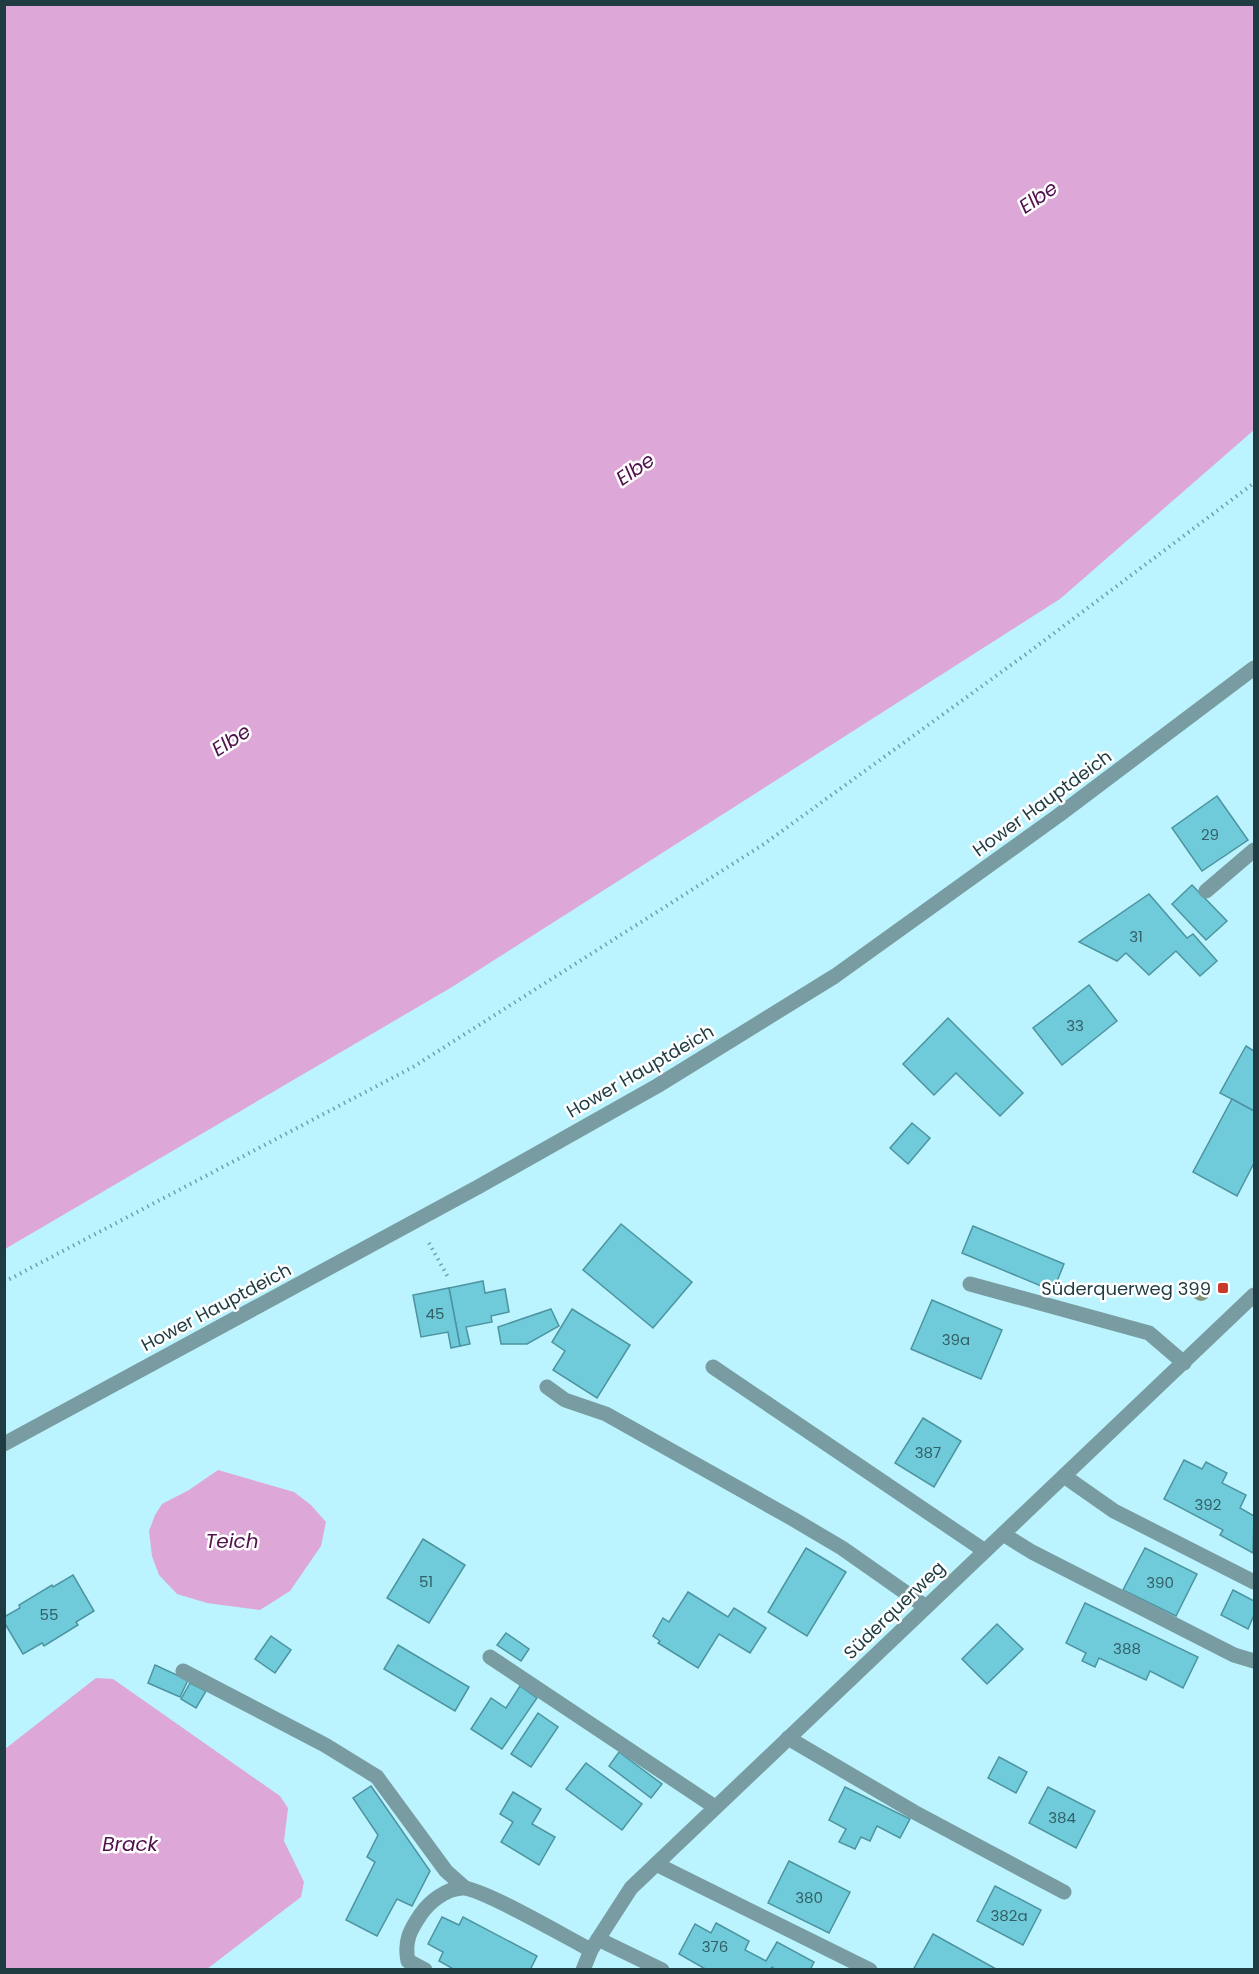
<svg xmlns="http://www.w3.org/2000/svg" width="1259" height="1974" font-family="Poppins,sans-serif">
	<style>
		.water { fill: #dda7d7 }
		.building { fill: #6fcad9; stroke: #4d94a0; stroke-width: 1.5 }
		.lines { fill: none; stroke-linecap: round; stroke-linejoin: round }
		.path { stroke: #73a0a8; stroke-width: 4; stroke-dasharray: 1.5 4.5; stroke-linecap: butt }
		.minor { stroke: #789ca2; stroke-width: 15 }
		.tree { fill: #85957d }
		.poi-dot { fill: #c83b2c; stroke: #fff; stroke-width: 2 }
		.labels { text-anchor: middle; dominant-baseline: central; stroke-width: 5; stroke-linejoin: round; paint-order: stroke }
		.number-label { font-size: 15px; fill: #326067 }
		.street-label { font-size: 18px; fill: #1e3c41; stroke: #fff }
		.poi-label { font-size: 18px; fill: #1e3c41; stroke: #fff; text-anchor: end }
		.water-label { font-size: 20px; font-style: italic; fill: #50114d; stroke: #fff }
	</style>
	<rect width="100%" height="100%" fill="#bbf4fe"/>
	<g class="water">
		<path d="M5,4L1254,5V430L1060,599L452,987L5,1249Z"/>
		<path d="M218,1470L294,1492L311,1505L326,1522L321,1546L290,1591L260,1610L207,1603L177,1594L159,1575L152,1556L149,1531L155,1515L162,1504L189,1490Z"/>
		<path d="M96,1678L113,1679L280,1796L288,1808L284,1841L304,1882L301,1897L207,1969H5V1749Z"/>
	</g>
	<g class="building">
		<path d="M1217,796L1248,840L1202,871L1172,828Z"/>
		<path d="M1192,885L1227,921L1206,940L1172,904Z"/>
		<path d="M1149,894L1187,938L1193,934L1217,961L1200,976L1176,951L1149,975L1126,953L1117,961L1079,942Z"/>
		<path d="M1089,985L1117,1021L1062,1065L1033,1028Z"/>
		<path d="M948,1018L1023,1093L1000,1116L956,1073L934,1095L903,1064Z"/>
		<path d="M1246,1046L1254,1051V1111L1220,1093Z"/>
		<path d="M1232,1099L1254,1111V1163L1237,1196L1193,1172Z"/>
		<path d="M912,1123L930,1138L908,1164L890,1148Z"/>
		<path d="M621,1224L692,1282L653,1328L583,1270Z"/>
		<path d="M973,1226L1064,1264L1053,1291L962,1253Z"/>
		<path d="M483,1281L485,1293L505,1289L509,1312L491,1316L492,1322L466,1327L470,1344L460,1346L449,1288Z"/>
		<path d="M449,1288L460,1346L451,1348L448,1332L421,1337L413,1295Z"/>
		<path d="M932,1300L1002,1330L981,1379L911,1349Z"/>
		<path d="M551,1309L559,1326L527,1344H501L498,1327Z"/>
		<path d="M572,1309L630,1345L597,1398L553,1370L565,1351L552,1342Z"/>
		<path d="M923,1418L961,1441L934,1487L895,1463Z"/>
		<path d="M1184,1460L1202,1469L1206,1462L1227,1473L1222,1483L1246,1495L1240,1508L1254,1516L1253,1553L1220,1535L1223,1530L1164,1499Z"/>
		<path d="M423,1539L465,1565L429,1623L387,1598Z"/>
		<path d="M806,1548L846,1572L807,1636L768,1612Z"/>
		<path d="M1145,1548L1197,1574L1176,1616L1123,1590Z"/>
		<path d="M73,1575L94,1611L76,1622L78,1625L44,1646L42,1643L23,1654L4,1622V1617L20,1608L19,1605L52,1585L53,1587Z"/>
		<path d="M1233,1590L1254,1601V1615L1248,1629L1221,1615Z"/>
		<path d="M688,1592L728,1617L734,1608L766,1628L750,1653L719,1634L698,1668L658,1643L660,1641L653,1636L663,1618L669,1622Z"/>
		<path d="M1085,1603L1198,1657L1183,1688L1150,1671L1146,1680L1099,1658L1095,1667L1082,1661L1086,1653L1066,1643Z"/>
		<path d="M997,1624L1023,1649L987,1684L962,1659Z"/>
		<path d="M506,1633L529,1649L521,1661L497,1645Z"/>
		<path d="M271,1636L291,1650L275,1673L255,1659Z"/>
		<path d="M398,1645L469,1687L455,1711L384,1669Z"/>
		<path d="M155,1665L188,1680L180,1697L148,1683Z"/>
		<path d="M190,1683L206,1691L196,1708L181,1699Z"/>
		<path d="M520,1686L537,1698L502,1749L471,1729L491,1698L506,1708Z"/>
		<path d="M538,1713L558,1727L531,1767L511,1754Z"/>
		<path d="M619,1752L662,1784L651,1798L609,1766Z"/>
		<path d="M999,1757L1027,1772L1016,1793L988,1778Z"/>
		<path d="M586,1763L642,1804L622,1830L566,1789Z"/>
		<path d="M371,1786L430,1871L412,1906L397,1899L377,1936L346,1920L375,1862L367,1857L378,1835L353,1798Z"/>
		<path d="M845,1787L910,1819L900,1838L877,1826L870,1841L861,1837L855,1849L839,1842L846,1829L829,1820Z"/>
		<path d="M1048,1787L1095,1811L1076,1848L1029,1823Z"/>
		<path d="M513,1792L541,1809L532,1824L555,1837L539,1865L501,1842L513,1822L500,1814Z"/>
		<path d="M789,1861L850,1892L829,1933L768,1903Z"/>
		<path d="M995,1886L1041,1910L1023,1945L977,1921Z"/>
		<path d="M442,1917L459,1925L463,1917L537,1956L530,1970H455L439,1961L443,1952L428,1944Z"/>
		<path d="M716,1923L749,1941L745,1950L766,1961L777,1942L814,1962L810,1970H776L772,1967L770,1970H707L679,1954L695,1924L711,1933Z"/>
		<path d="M933,1934L998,1970H913Z"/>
	</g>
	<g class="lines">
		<g class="path">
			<path d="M429,1243L449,1279"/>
			<path d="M4,1282L413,1067L764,844L1029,652L1254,483"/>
		</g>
		<g class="minor">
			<path d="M1206,891L1254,850"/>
			<path d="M970,1284L1149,1333L1184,1363"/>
			<path d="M713,1367L985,1551"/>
			<path d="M547,1387L565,1400L606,1414L793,1519L842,1548L926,1607"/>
			<path d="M4,1444L478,1187L657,1086L835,976L1059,815L1254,668"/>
			<path d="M1064,1476L1114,1511L1254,1582"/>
			<path d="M1003,1534L1032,1552L1234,1655L1254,1661"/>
			<path d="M490,1657L715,1807"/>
			<path d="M183,1671L325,1745L377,1777L446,1871L464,1887"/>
			<path d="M788,1738L914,1812L1064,1892"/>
			<path d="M656,1864L870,1970"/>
			<path d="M598,1939L662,1970"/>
			<path d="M425,1970L408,1961C404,1941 410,1930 421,1914C430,1901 446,1889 462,1888C481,1887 569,1939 591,1950"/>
			<path d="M583,1970L591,1950L631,1888L1254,1295"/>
		</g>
	</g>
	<circle class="tree" cx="1201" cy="1292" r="9"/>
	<rect class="poi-dot" x="1217" y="1282" width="12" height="12" rx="3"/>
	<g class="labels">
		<g class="number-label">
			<text x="1210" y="834">29</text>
			<text x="1136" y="936">31</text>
			<text x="1075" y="1025">33</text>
			<text x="435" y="1313">45</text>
			<text x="956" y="1339">39a</text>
			<text x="928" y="1452">387</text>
			<text x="1208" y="1504">392</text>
			<text x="426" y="1581">51</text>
			<text x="1160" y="1582">390</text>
			<text x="49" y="1614">55</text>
			<text x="1127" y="1648">388</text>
			<text x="1062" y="1817">384</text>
			<text x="809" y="1897">380</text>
			<text x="1009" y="1915">382a</text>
			<text x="715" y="1946">376</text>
		</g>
		<g class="street-label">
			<text transform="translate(1042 803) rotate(-36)">Hower Hauptdeich</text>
			<text transform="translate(640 1071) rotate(-30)">Hower Hauptdeich</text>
			<text transform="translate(216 1307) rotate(-28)">Hower Hauptdeich</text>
			<text transform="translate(894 1610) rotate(-44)">Süderquerweg</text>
		</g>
		<g class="poi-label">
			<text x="1211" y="1288">Süderquerweg 399</text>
		</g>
		<g class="water-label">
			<text transform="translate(1038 197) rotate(-34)">Elbe</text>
			<text transform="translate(635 469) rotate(-34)">Elbe</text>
			<text transform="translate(231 740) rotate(-33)">Elbe</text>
			<text x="232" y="1541">Teich</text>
			<text x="130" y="1844">Brack</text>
		</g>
	</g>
	<rect width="1259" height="1974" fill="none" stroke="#1e3c41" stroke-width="12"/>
</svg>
